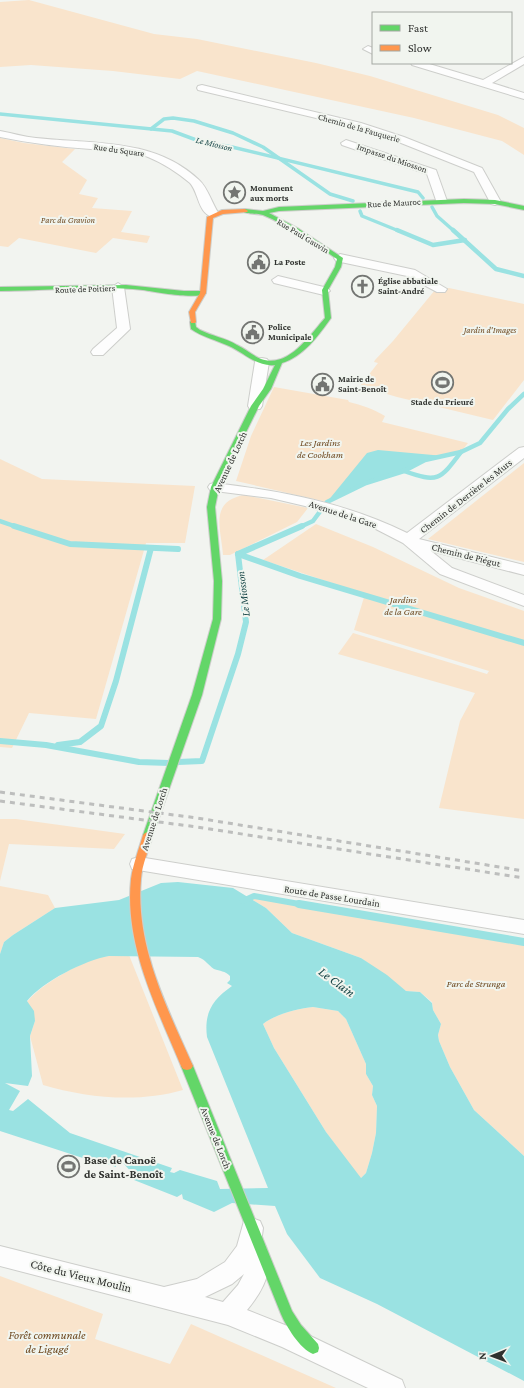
<svg xmlns="http://www.w3.org/2000/svg" width="524" height="1388" font-family="'Crimson Pro',serif">
	<style>
		.green { fill: #f9e4cc }
		.water { fill: #9ae2e2; fill-rule: evenodd }
		.lines { fill: none; stroke-linecap: round; stroke-linejoin: round }
		.stream-far3 { stroke: #9ae2e2; stroke-width: 3.5 }
		.stream-far2 { stroke: #9ae2e2; stroke-width: 4.5 }
		.stream-far1 { stroke: #9ae2e2; stroke-width: 6 }
		.stream { stroke: #9ae2e2; stroke-width: 8 }
		.street-casing { stroke: #cdcecb; stroke-width: 2 }
		.fast-casing { stroke: #cdcecb; stroke-width: 2 }
		.slow-casing { stroke: #cdcecb; stroke-width: 2 }
		.street { fill: #fdfdfd; fill-rule: evenodd }
		.fast { fill: #63d668; fill-rule: evenodd }
		.slow { fill: #ff974d; fill-rule: evenodd }
		.rail { stroke: #bdbebd; stroke-width: 3; stroke-dasharray: 5 5; stroke-linecap: butt }
		.labels { text-anchor: middle; dominant-baseline: central; stroke-width: 4; stroke-linejoin: round; paint-order: stroke }
		.far-street-label { font-size: 9px; fill: #2f312e; stroke: #f1f5ef }
		.far-water-label { font-size: 9px; font-style: italic; fill: #174647; stroke: #f1f5ef }
		.far-poi-label { font-size: 9px; font-weight: bold; fill: #2f312e; stroke: #f1f5ef; text-anchor: start }
		.far-park-label { font-size: 9px; font-style: italic; fill: #6f4a21; stroke: #f1f5ef }
		.park-label { font-size: 10px; font-style: italic; fill: #6f4a21; stroke: #f1f5ef }
		.street-label { font-size: 10px; fill: #2f312e; stroke: #f1f5ef }
		.water-label { font-size: 11px; font-style: italic; fill: #174647; stroke: #f1f5ef }
		.near-poi-label { font-size: 12px; font-weight: bold; fill: #2f312e; stroke: #f1f5ef; text-anchor: start }
		.near-street-label { font-size: 12px; fill: #2f312e; stroke: #f1f5ef }
		.near-park-label { font-size: 12px; font-style: italic; fill: #6f4a21; stroke: #f1f5ef }
		.near-water-label { font-size: 13px; font-style: italic; fill: #174647; stroke: #f1f5ef }
	</style>
	<rect width="100%" height="100%" fill="#f2f4f0"/>
	<g class="green">
		<path d="M29,0L154,34L197,39L316,63L370,76L498,115L524,128V155L502,141L414,118L197,71L180,79L113,71L31,65L0,67V2Z"/>
		<path d="M0,138L24,143L75,149L62,162L87,180L79,194L98,198L92,208L132,211L121,232L150,236L147,243L113,238L96,253L19,238L8,247L0,246Z"/>
		<path d="M449,288L524,304V380L493,420L397,397L360,386L378,363L374,362L375,360L393,341L435,290Z"/>
		<path d="M274,387L348,400L349,402C362,405 373,409 385,416L382,422L468,443L461,452L425,460L404,471L366,483L327,502L236,481L251,436Z"/>
		<path d="M0,459L42,479L195,486L185,543H146L96,719L29,713L12,748L0,747Z"/>
		<path d="M524,463V562L428,539Z"/>
		<path d="M244,495L308,508L297,522L230,555H223C221,528 209,502 244,495Z"/>
		<path d="M316,524L373,547L459,588L524,611V819L439,808L460,721L475,693L338,654L353,633L487,674L489,671L354,630L365,594L263,560Z"/>
		<path d="M0,819H16L125,834L114,849L9,844L0,881Z"/>
		<path d="M0,886L48,895L55,908L13,935L4,942L0,954Z"/>
		<path d="M254,896L524,942V1156L474,1110L450,1067L439,1041L438,1035L441,1024L433,1010L432,1002L420,992L406,991L361,958L292,933L266,908L248,897Z"/>
		<path d="M129,955L183,1090C138,1103 87,1098 43,1085L30,1036L35,1021L27,1002C40,985 77,964 98,958C107,955 119,956 129,955Z"/>
		<path d="M313,1007L338,1011L346,1019L366,1064V1074L373,1086L372,1095L377,1106L376,1133L372,1153L366,1173L360,1179L326,1132L274,1048L263,1024C274,1015 299,1008 313,1007Z"/>
		<path d="M0,1276L103,1314L95,1339L170,1364L191,1324L336,1388H0Z"/>
	</g>
	<g class="water">
		<path d="M378,450L444,456L425,460L404,471L366,483L327,502L367,453Z"/>
		<path d="M178,882L233,888L266,908L292,933L361,958L387,975L406,991L420,992L432,1003L433,1010L441,1024L438,1035L439,1041L450,1067L474,1110L524,1156V1381L377,1304L320,1278L287,1234L275,1206L232,1203L214,1212L183,1199L182,1194L177,1197L134,1180V1175L123,1163H116V1167L99,1161L98,1163L92,1161L0,1131V954L4,942L13,935L55,908L119,900L161,883ZM109,956L198,957C206,960 208,965 214,969C220,971 225,971 230,976V980L227,983L232,986C212,1000 204,1013 207,1037L268,1188L220,1189L217,1181L180,1170L174,1173L170,1172L172,1168L70,1133L28,1099L13,1111L9,1110L20,1091L5,1083L28,1086L32,1076L30,1036L35,1021L34,1011L27,1001C42,982 85,960 109,956ZM313,1007L338,1011L346,1019L366,1064V1074L373,1086L372,1095L377,1106L376,1133L372,1153L366,1173L361,1178L326,1132L274,1048L263,1024C274,1015 299,1008 313,1007Z"/>
	</g>
	<g class="lines">
		<g class="stream-far3">
			<path d="M0,114L172,131L199,141L232,147L418,192L423,198"/>
			<path d="M151,129L164,119L173,118L194,121L233,133L263,147L330,194L353,201"/>
			<path d="M432,207L437,216L454,231"/>
			<path d="M360,211L362,216L399,231"/>
		</g>
		<g class="stream-far2">
			<path d="M397,230L433,245L465,240"/>
			<path d="M453,230L496,269L524,276"/>
			<path d="M404,471C438,483 440,480 461,452"/>
			<path d="M0,521L17,527"/>
			<path d="M300,527L313,521L327,502L366,483L404,471L425,460L461,452L480,443L508,409L524,394"/>
		</g>
		<g class="stream-far1">
			<path d="M14,526L70,544L178,549"/>
			<path d="M238,554L302,526"/>
			<path d="M238,554L300,576L524,643"/>
			<path d="M0,741L46,745L139,762L169,763"/>
			<path d="M58,745L80,742L101,726L116,681L151,548"/>
			<path d="M178,762L202,761L238,654L246,622L238,554"/>
			<path d="M243,901L254,896L305,905"/>
		</g>
		<path class="stream" d="M299,904L524,942"/>
		<defs>
			<g id="street">
				<path d="M368,46L373,48V54L363,49Z"/>
				<path d="M524,57V64L492,83L524,93V99L412,65L411,63H426L483,80Z"/>
				<path d="M202,85L361,123L404,137L482,168L501,202L495,205L491,204L474,172L396,141L354,127L198,90L197,88L198,86Z"/>
				<path d="M0,131C12,133 24,137 36,138C92,144 155,138 199,180C208,188 212,204 219,214L213,217C198,214 199,193 190,183C178,173 163,163 148,157C131,150 109,151 91,149C60,147 30,143 0,137Z"/>
				<path d="M346,140L436,170L447,201L441,204L437,203L427,174L342,145L341,143Z"/>
				<path d="M340,254L415,270L447,289L445,292H437L407,276L336,261L334,258Z"/>
				<path d="M278,276L328,288L330,291L324,295L274,283L272,280Z"/>
				<path d="M118,283L124,287L130,329L103,355H93L91,352L93,349L117,328L112,287Z"/>
				<path d="M262,358L267,359L269,362L262,406L260,409H250L248,406L255,362L257,359Z"/>
				<path d="M524,447V458L419,539L524,565V575L431,551L452,568L524,595V606L440,574L403,543L370,526L305,506L271,498L215,491L210,490L208,487L210,484L215,483C281,491 347,503 407,533L519,448Z"/>
				<path d="M139,857L524,920V934L132,869L130,864L132,859Z"/>
				<path d="M252,1218L260,1221L263,1228L261,1243L265,1245C276,1268 262,1292 247,1310L300,1331L381,1370L402,1380L405,1388H368L282,1347L228,1325L0,1266V1246L164,1287L197,1279L225,1262L237,1246L244,1221ZM244,1274L238,1285L223,1302L205,1297L232,1284Z"/>
			</g>
			<g id="fast">
				<path d="M464,199L495,200L524,206V210L495,204L464,203L279,211L269,213L299,229L343,258L341,267L328,290L331,318C319,335 303,357 282,363L271,389L259,406L219,487L215,507L222,581L221,619L202,695L153,835L151,837H145L143,835L192,695L213,619L214,581L207,507L211,487L251,406L263,389L275,365C256,367 245,353 229,346C216,340 202,337 191,329L190,322L191,321H195L196,327L200,330C212,336 226,338 237,345C246,349 253,356 261,359C288,369 310,335 325,318L322,290L335,267L337,259C313,243 289,226 263,215C256,213 248,215 242,211L245,209L263,211L279,207Z"/>
				<path d="M126,285L184,291H203L206,293C197,300 156,292 143,290C96,285 47,291 0,291V287Z"/>
				<path d="M187,1062L191,1063L193,1066L292,1311L301,1325L318,1344L319,1348L318,1352L313,1354C300,1349 286,1326 281,1314L181,1066L183,1063Z"/>
			</g>
			<g id="slow">
				<path d="M245,209L248,211L247,212L223,214L213,218L206,293L195,312L196,322L195,323H191L189,312L200,293L207,217L222,210Z"/>
				<path d="M148,832L151,833L153,835C149,850 142,864 141,879C135,945 167,1008 193,1066L191,1069L187,1070L183,1069L181,1066C157,1008 124,945 131,879C133,864 139,849 143,835L145,833Z"/>
			</g>
		</defs>
		<use href="#street" class="street-casing"/>
		<use href="#fast" class="fast-casing"/>
		<use href="#slow" class="slow-casing"/>
		<use href="#street" class="street"/>
		<use href="#fast" class="fast"/>
		<use href="#slow" class="slow"/>
		<g class="rail">
			<path d="M0,792L197,818L524,871"/>
			<path d="M0,801L197,827L524,878"/>
		</g>
	</g>
	<defs>
		<symbol id="sight-ring" viewBox="-11 -11 22 22"><circle r="9.5" fill="#f1f5ef" stroke="#737572" stroke-width="1.5"/><path d="M0-6L1.8-2.2L6-1.7L2.9 1.2L3.7 5.4L0 3.3L-3.7 5.4L-2.9 1.2L-6-1.7L-1.8-2.2Z" fill="#737572"/></symbol>
		<symbol id="civic-ring" viewBox="-11 -11 22 22"><circle r="9.5" fill="#f1f5ef" stroke="#737572" stroke-width="1.5"/><path d="M-.6-6.5H3V-4.5H.6V-3L4-1V1h2V6H-6V1h2V-1L-.6-3ZM-1.2 2.5V6h2.4V2.5Z" fill="#737572"/></symbol>
		<symbol id="church-ring" viewBox="-11 -11 22 22"><circle r="9.5" fill="#f1f5ef" stroke="#737572" stroke-width="1.5"/><path d="M-1.2-6h2.4v3.5h3.3v2.4h-3.3V6h-2.4V-.1h-3.3v-2.4h3.3Z" fill="#737572"/></symbol>
		<symbol id="stadium-ring" viewBox="-11 -11 22 22"><circle r="9.5" fill="#f1f5ef" stroke="#737572" stroke-width="1.5"/><path d="M0-5a6.5 5 0 1 0 0 10a6.5 5 0 1 0 0-10ZM-3.5-1.8h7v3.6h-7Z" fill="#737572"/></symbol>
	</defs>
	<g fill-rule="evenodd">
		<use href="#sight-ring" x="222" y="180" width="25" height="25"/>
		<use href="#civic-ring" x="246" y="250" width="25" height="25"/>
		<use href="#church-ring" x="350" y="274" width="25" height="25"/>
		<use href="#civic-ring" x="240" y="320" width="25" height="25"/>
		<use href="#stadium-ring" x="430" y="370" width="25" height="25"/>
		<use href="#civic-ring" x="310" y="372" width="25" height="25"/>
		<use href="#stadium-ring" x="56" y="1154" width="25" height="25"/>
	</g>
	<g class="labels">
		<g class="far-street-label">
			<text transform="translate(359 128) rotate(16)">Chemin de la Fauquerie</text>
			<text transform="translate(119 150) rotate(8)">Rue du Square</text>
			<text transform="translate(392 158) rotate(19)">Impasse du Miosson</text>
			<text transform="translate(394 203) rotate(-3)">Rue de Mauroc</text>
			<text transform="translate(303 236) rotate(31)">Rue Paul Gauvin</text>
			<text transform="translate(85 289) rotate(-2)">Route de Poitiers</text>
		</g>
		<g class="far-water-label">
			<text transform="translate(214 144) rotate(14)">Le Miosson</text>
		</g>
		<g class="far-poi-label">
			<text x="250" y="188">Monument<tspan x="250" dy="10">aux morts</tspan></text>
			<text x="274" y="262">La Poste</text>
			<text x="378" y="281">Église abbatiale<tspan x="378" dy="10">Saint-André</tspan></text>
			<text x="268" y="327">Police<tspan x="268" dy="10">Municipale</tspan></text>
			<text x="338" y="379">Mairie de<tspan x="338" dy="10">Saint-Benoît</tspan></text>
			<text x="442" y="402" text-anchor="middle">Stade du Prieuré</text>
		</g>
		<g class="far-park-label">
			<text x="68" y="220">Parc du Gravion</text>
			<text x="490" y="330">Jardin d'Images</text>
		</g>
		<g class="park-label">
			<text x="320" y="442">Les Jardins<tspan x="320" dy="12">de Cookham</tspan></text>
			<text x="403" y="599">Jardins<tspan x="403" dy="12">de la Gare</tspan></text>
			<text x="476" y="983">Parc de Strunga</text>
		</g>
		<g class="street-label">
			<text transform="translate(230 462) rotate(-65)">Avenue de Lorch</text>
			<text transform="translate(466 496) rotate(-38)">Chemin de Derrière les Murs</text>
			<text transform="translate(343 514) rotate(18)">Avenue de la Gare</text>
			<text transform="translate(466 555) rotate(14)">Chemin de Piégut</text>
			<text transform="translate(154 819) rotate(-72)">Avenue de Lorch</text>
			<text transform="translate(332 896) rotate(9)">Route de Passe Lourdain</text>
			<text transform="translate(216 1138) rotate(68)">Avenue de Lorch</text>
		</g>
		<g class="water-label">
			<text transform="translate(243 594) rotate(-97)">Le Miosson</text>
		</g>
		<g class="near-poi-label">
			<text x="84" y="1160">Base de Canoë<tspan x="84" dy="14">de Saint-Benoît</tspan></text>
		</g>
		<g class="near-street-label">
			<text transform="translate(81 1276) rotate(14)">Côte du Vieux Moulin</text>
		</g>
		<g class="near-park-label">
			<text x="47" y="1335">Forêt communale<tspan x="47" dy="14">de Ligugé</tspan></text>
		</g>
		<g class="near-water-label">
			<text transform="translate(337 982) rotate(36)">Le Clain</text>
		</g>
	</g>
	<rect x="372" y="12" width="140" height="52" fill="#f1f5ef" stroke="#a3a7a2"/>
	<rect x="380" y="25" width="20" height="6" fill="#63d668" stroke="#a3a7a2"/>
	<text x="408" y="32" font-size="12" fill="#2f312e">Fast</text>
	<rect x="380" y="45" width="20" height="6" fill="#ff974d" stroke="#a3a7a2"/>
	<text x="408" y="52" font-size="12" fill="#2f312e">Slow</text>
	<g transform="translate(492 1356) rotate(269)" stroke="#f1f5ef" stroke-width="3" paint-order="stroke">
	<path d="M0-3L7 15L0 10L-7 15Z" fill="#2f312e"/>
	<text y="-6" font-size="11" font-weight="bold" text-anchor="middle" fill="#2f312e">N</text>
	</g>
</svg>
